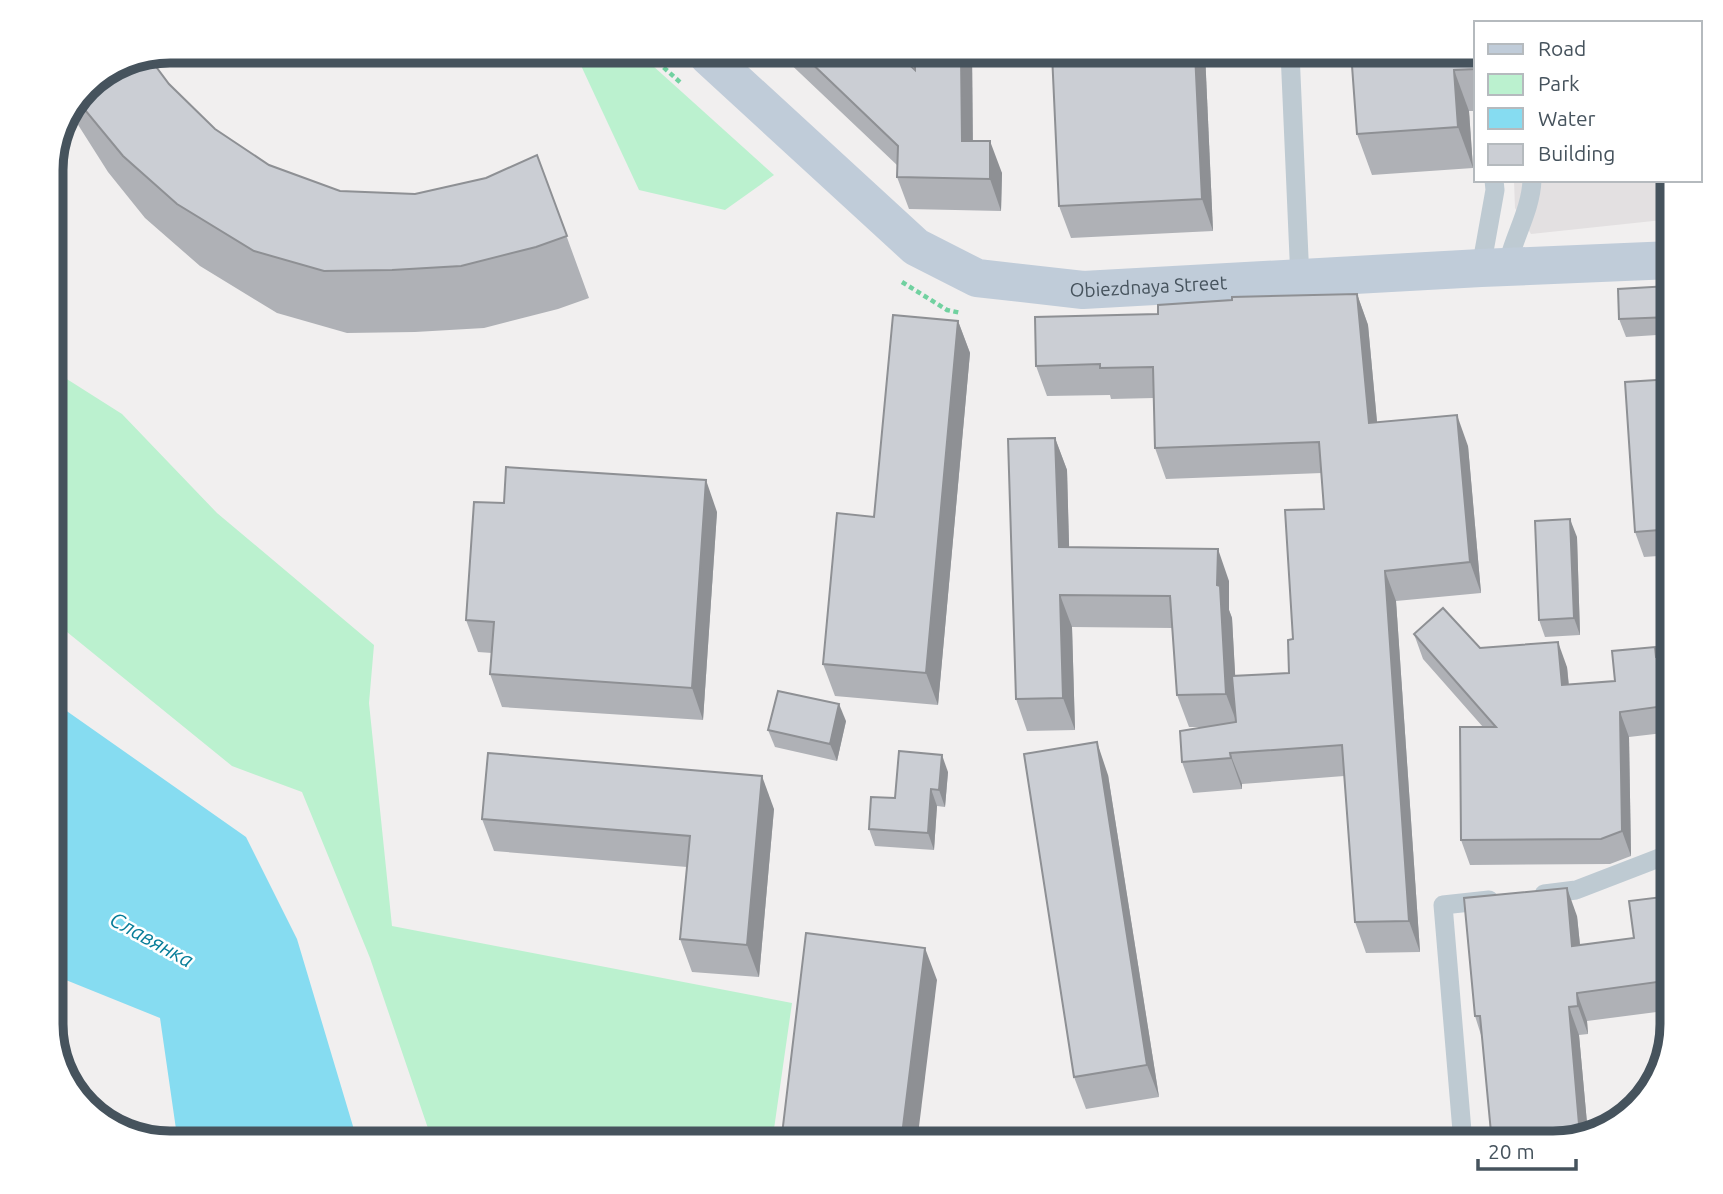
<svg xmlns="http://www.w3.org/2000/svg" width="1723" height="1194" font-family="Ubuntu,sans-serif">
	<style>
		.education { fill: #e3e0e1 }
		.green { fill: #bbf1cf }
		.water { fill: #86dcf1 }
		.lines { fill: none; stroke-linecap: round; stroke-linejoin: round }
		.path { stroke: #71d1a0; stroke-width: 4.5; stroke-dasharray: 5 3.5; stroke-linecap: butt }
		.lane { stroke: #becad2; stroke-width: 19 }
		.secondary { stroke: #c0ccd9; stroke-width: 38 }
		.wall { fill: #afb1b6 }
		.shaded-wall { fill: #8e9094 }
		.building { fill: #cbced4; stroke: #8e9094; stroke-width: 2 }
		.labels { text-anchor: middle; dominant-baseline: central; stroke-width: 5; stroke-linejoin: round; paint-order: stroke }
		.street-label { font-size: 19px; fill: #46535d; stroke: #fff }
		.water-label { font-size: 21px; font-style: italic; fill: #077d99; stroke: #fff }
		.rim { fill: none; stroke: #46535d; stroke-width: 9 }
	</style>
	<rect width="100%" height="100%" fill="#f1efef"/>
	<path class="education" d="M1514,180H1672V219L1531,234L1515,208Z"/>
	<g class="green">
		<path d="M642,56L774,175L725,210L639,190L577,57Z"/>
		<path d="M51,369L122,414L217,513L374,645L369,703L392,926L792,1003L772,1143H433L370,958L302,792L232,766L51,619Z"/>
	</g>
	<path class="water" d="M51,700L246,837L297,939L358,1143H178L160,1018L51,974Z"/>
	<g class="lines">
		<g class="path">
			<path d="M651,56L682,84"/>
			<path d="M902,282L947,310L961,313"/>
		</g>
		<g class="lane">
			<path d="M1290,52L1300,280"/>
			<path d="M1507,267C1513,238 1531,210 1532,180"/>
			<path d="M1481,268L1495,190L1494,180"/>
			<path d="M1544,894L1576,890L1672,853"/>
			<path d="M1463,1143L1443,905L1489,900"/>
		</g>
		<path class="secondary" id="s1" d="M708,56L916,247L977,278L1083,290L1481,268L1672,260"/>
	</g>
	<g class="wall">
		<path d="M1476,51V111H1469L1473,168L1372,175L1357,134Z"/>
		<path d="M1205,53L1213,231L1071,238L1059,206L1052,54Z"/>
		<path d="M972,54L973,141L1002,173L1001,211L909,209L897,177L898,166L782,56L899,55L915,70V55Z"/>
		<path d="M169,84L215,129L269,165L340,191L415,194L486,178L537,155L589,298L558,309L484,328L415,332L347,333L277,313L200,266L145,218L108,172L75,120L73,114L86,85Z"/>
		<path d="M1669,286L1672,295V334L1626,337L1619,319Z"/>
		<path d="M1357,294L1368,325L1377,422L1468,446L1481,593L1396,601L1420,952L1366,953L1355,922L1344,776L1242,784V789L1193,793L1182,762L1204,727H1189L1177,695L1172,628L1072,627L1075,730L1027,731L1016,699L1055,438L1067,470L1069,547L1229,581V610L1232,618L1235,676L1289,673L1293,639L1324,509L1322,473L1166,479L1155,448L1154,398L1111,399L1110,395L1047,396L1036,366L1158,314Z"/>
		<path d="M958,321L970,353L938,705L835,696L823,664L874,517Z"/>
		<path d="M1672,379V555L1644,557L1635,532Z"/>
		<path d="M717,512L703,720L502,707L490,674L492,653L478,652L466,620Z"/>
		<path d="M1577,537L1580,635L1545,637L1539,620Z"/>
		<path d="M1414,634L1567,667L1569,685L1615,681L1659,657L1672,655V732L1629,737L1631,856L1610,864L1470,865L1461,840L1483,727L1423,659Z"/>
		<path d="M846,721L837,761L775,747L768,730Z"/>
		<path d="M948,772L945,807L937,806L934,850L875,846L869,829L895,798Z"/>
		<path d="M1108,775L1159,1097L1086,1109L1074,1077Z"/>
		<path d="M774,809L759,977L692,972L680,939L687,867L494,851L482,819Z"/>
		<path d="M1670,896L1672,902V1010L1587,1021L1588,1034L1579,1035L1588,1134L1554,1143L1481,1035L1475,1016L1577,916L1580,945L1634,938Z"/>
	</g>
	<g class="shaded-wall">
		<path d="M1195,53H1205L1213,231L1202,199Z"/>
		<path d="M961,54H972L973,173L962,141Z"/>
		<path d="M1454,70L1469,111L1473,168L1458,127Z"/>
		<path d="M990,141L1002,173L1001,211L990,179Z"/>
		<path d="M1669,286L1672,295V321L1671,317Z"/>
		<path d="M1357,294L1368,325L1380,454L1369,423Z"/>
		<path d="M958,321L970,353L938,705L926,673Z"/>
		<path d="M1457,415L1468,446L1481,593L1470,562Z"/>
		<path d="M1055,438L1067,470L1070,579L1059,547Z"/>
		<path d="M706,480L717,512L703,720L692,688Z"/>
		<path d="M1570,519L1577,537L1580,635L1574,618Z"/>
		<path d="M1218,549L1229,581V610L1232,618L1238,726L1226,694L1217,585Z"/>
		<path d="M1385,571L1396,601L1420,952L1409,921Z"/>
		<path d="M1060,595L1072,627L1075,730L1063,698Z"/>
		<path d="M1558,642L1567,667L1571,711L1562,685Z"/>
		<path d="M839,704L846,721L837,761L830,744Z"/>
		<path d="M1620,712L1629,737L1631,856L1622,831Z"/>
		<path d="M1097,742L1108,775L1159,1097L1147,1065Z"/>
		<path d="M1230,753L1242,784V789L1231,758Z"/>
		<path d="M942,755L948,772L945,807L939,790Z"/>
		<path d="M762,776L774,809L759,977L747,945Z"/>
		<path d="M931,789L937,806L934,850L928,833Z"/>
		<path d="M1567,888L1577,916L1583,974L1572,946Z"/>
		<path d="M925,948L937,980L917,1143H901Z"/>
		<path d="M1577,993L1587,1021L1588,1034L1578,1006Z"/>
		<path d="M1569,1007L1579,1035L1588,1134L1580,1136Z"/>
	</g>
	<g class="building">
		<path d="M1476,51V69L1454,70L1458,127L1357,134L1351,52Z"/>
		<path d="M1195,53L1202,199L1059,206L1052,54Z"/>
		<path d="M961,54L962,141H990V179L897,177L898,146L803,55H899L915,70V55Z"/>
		<path d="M125,60H151L169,84L215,129L269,165L340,191L415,194L486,178L537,155L567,236L536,247L461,266L392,270L324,271L254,251L177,204L123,156L85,110L79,100L86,85Z"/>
		<path d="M1669,286L1671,317L1619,319L1618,289Z"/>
		<path d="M1357,294L1369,423L1457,415L1470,562L1385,571L1409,921L1355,922L1342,745L1230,753L1231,758L1182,762L1180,731L1236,722L1232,676L1289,673L1288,640L1293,639L1285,510L1324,509L1319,442L1155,448L1153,367L1100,368V364L1036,366L1035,317L1158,314V305L1232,300V297Z"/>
		<path d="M893,315L958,321L926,673L823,664L837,513L874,517Z"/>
		<path d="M1672,379V529L1635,532L1625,382Z"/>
		<path d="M1055,438L1059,547L1218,549L1217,585L1220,586L1226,694L1177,695L1170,596L1060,595L1063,698L1016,699L1008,439Z"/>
		<path d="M506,467L706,480L692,688L490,674L494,622L466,620L474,502L504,503Z"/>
		<path d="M1570,519L1574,618L1539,620L1535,521Z"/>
		<path d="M1443,608L1480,648L1558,642L1562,685L1615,681L1612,651L1655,647L1656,657L1672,655V705L1620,712L1622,831L1601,839L1461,840L1460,727H1496L1414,634Z"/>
		<path d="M778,691L839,704L830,744L768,730Z"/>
		<path d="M1097,742L1147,1065L1074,1077L1024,754Z"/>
		<path d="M899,751L942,755L939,790L931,789L928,833L869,829L871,797L895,798Z"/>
		<path d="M488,753L762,776L747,945L680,939L690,836L482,819Z"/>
		<path d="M1567,888L1572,946L1634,938L1629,901L1670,896L1672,914V980L1577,993L1578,1006L1569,1007L1580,1136L1554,1143H1492L1480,1016H1475L1464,898Z"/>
		<path d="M806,933L925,948L901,1143H781Z"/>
		<path d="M1136,1134V1143H1021V1140Z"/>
	</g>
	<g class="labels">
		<g class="street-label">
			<text stroke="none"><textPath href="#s1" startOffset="523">Obiezdnaya Street</textPath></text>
		</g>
		<g class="water-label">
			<text transform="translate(152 939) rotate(29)">Славянка</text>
		</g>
	</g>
	<path d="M0 0H1723V1194H0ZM170 63H1553A107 107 0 0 1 1660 170V1024A107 107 0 0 1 1553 1131H170A107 107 0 0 1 63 1024V170A107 107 0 0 1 170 63Z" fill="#fff" fill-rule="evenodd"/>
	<path class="rim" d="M170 63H1553A107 107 0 0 1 1660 170V1024A107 107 0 0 1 1553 1131H170A107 107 0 0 1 63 1024V170A107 107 0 0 1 170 63Z"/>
	<rect x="1474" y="21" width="228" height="161" fill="#ffffff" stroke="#b5babe" stroke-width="2"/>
	<rect x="1488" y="44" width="35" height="10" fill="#c0ccd9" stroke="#b5babe" stroke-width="2"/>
	<text x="1538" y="56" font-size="21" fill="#46535d">Road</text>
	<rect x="1488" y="74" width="35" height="21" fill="#bbf1cf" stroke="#b5babe" stroke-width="2"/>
	<text x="1538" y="91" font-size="21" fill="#46535d">Park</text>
	<rect x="1488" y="108" width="35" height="21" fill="#86dcf1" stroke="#b5babe" stroke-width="2"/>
	<text x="1538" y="126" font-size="21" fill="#46535d">Water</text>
	<rect x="1488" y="144" width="35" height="21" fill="#cbced4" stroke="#b5babe" stroke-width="2"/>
	<text x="1538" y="161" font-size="21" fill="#46535d">Building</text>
	<path d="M1478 1159v10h98v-10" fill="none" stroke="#46535d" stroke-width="3.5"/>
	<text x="1488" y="1159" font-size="21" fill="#46535d" stroke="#ffffff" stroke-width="5" paint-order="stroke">20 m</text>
</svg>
